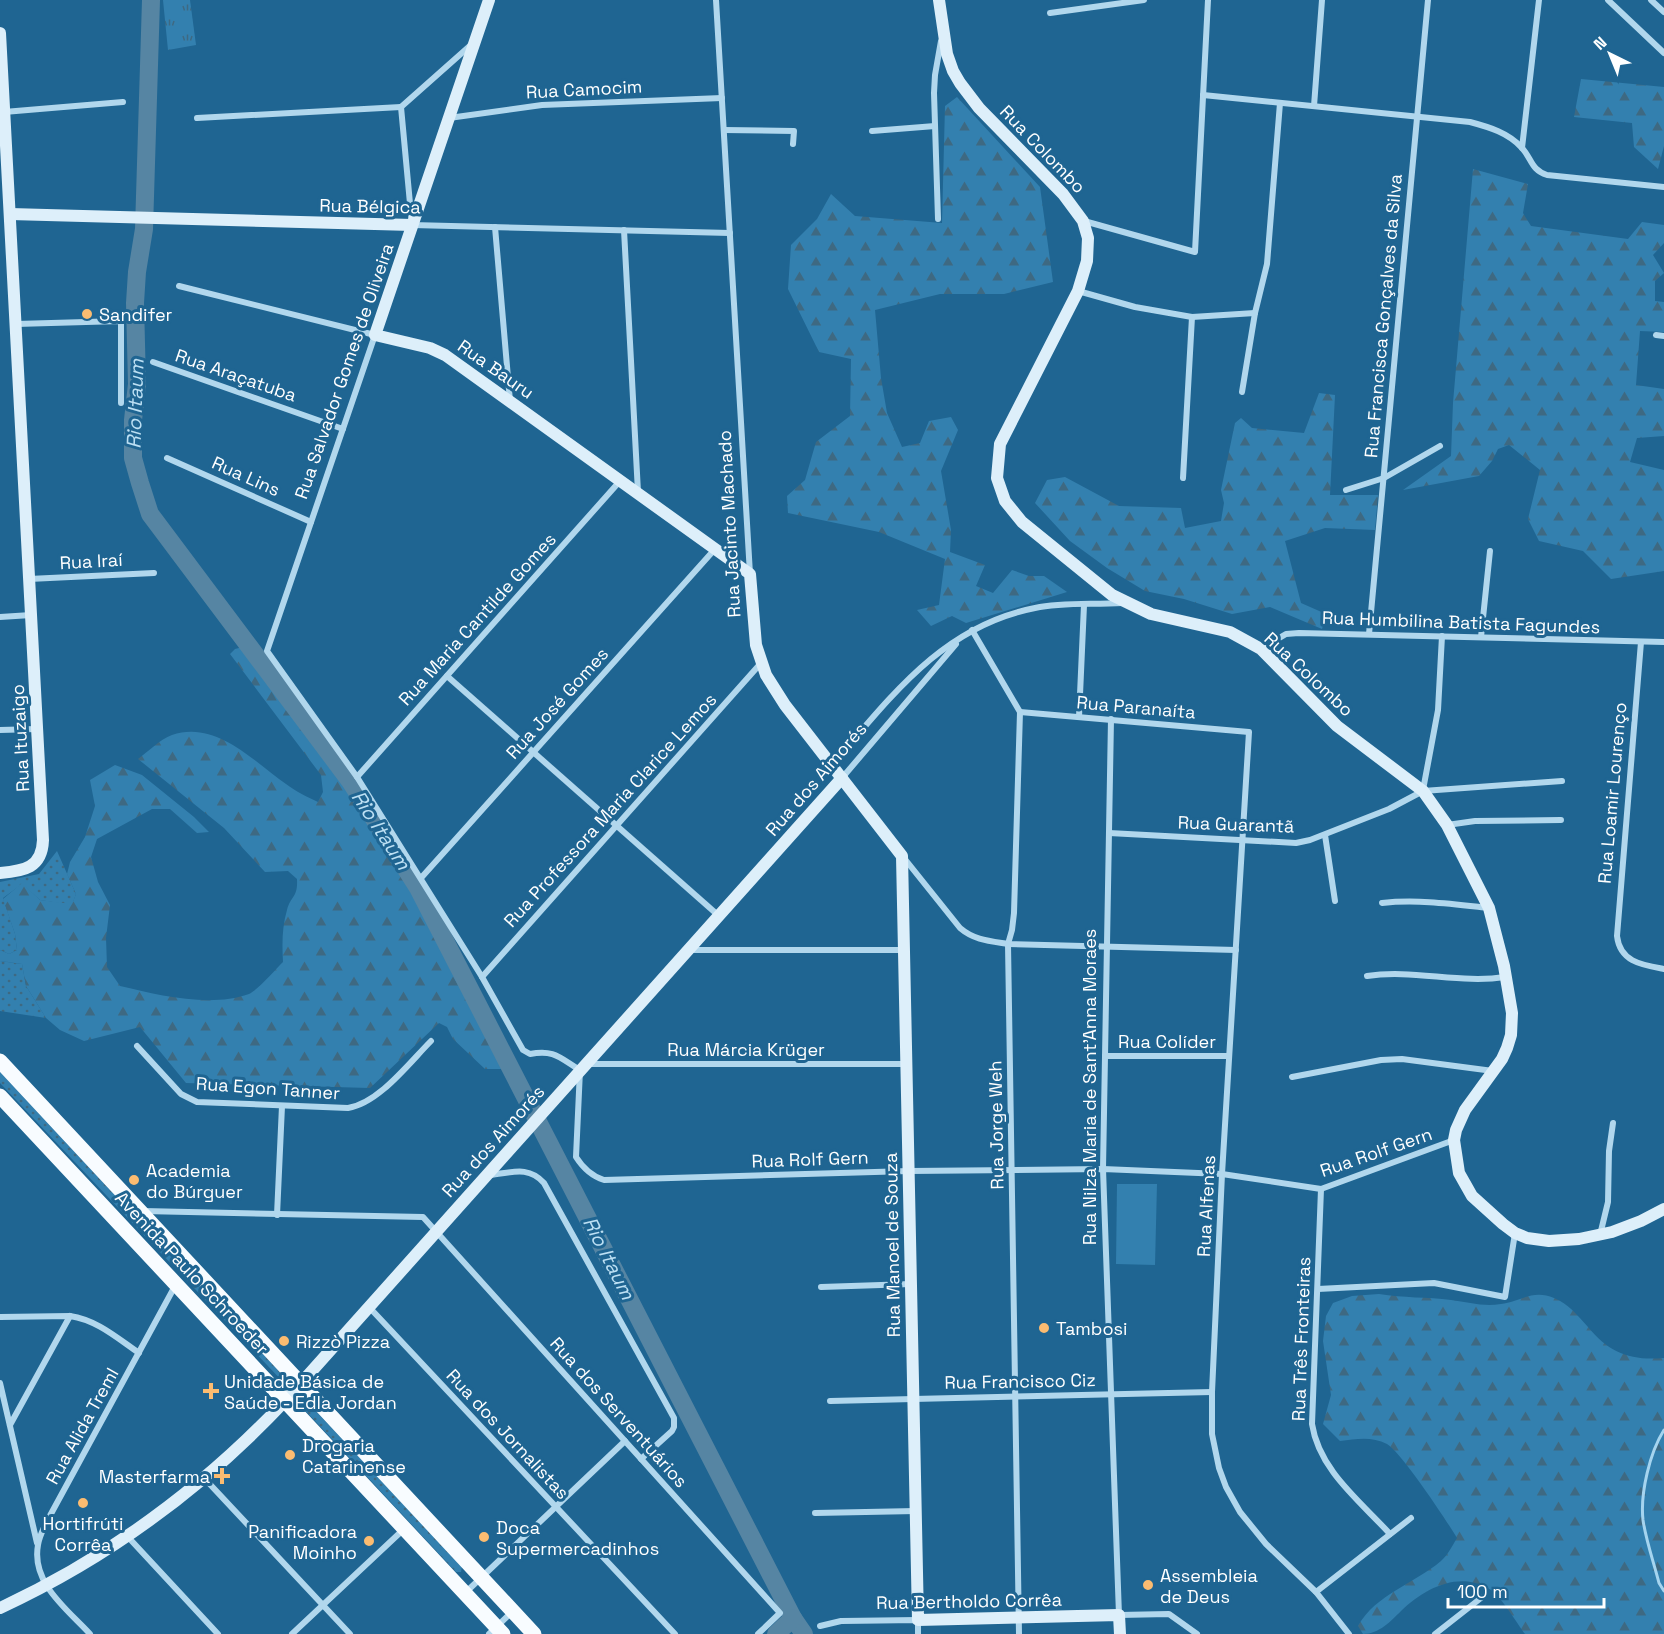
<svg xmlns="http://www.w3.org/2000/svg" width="1664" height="1634" font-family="'Space Grotesk',sans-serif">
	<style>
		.grass { fill: url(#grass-dots) }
		.forest { fill: url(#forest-firs) }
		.park { fill: url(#park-tufts) }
		.garden { fill: #3380af }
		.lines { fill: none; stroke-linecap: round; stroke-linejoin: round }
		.stream { stroke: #a5d4ef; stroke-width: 3 }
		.river { stroke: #5685a3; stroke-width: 18 }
		.street { stroke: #b1d7ed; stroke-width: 6 }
		.secondary { stroke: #ddeffa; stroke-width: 12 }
		.primary { stroke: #f8fcff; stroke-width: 15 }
		.poi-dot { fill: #fbbc71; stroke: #1f6592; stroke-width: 2 }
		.labels { text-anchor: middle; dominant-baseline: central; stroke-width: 6; stroke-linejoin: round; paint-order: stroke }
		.street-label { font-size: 18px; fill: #fff; stroke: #1f6592 }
		.poi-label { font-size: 18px; fill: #fff; stroke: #1f6592; text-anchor: start }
		.water-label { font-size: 20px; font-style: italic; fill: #bde0f4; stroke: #1f6592 }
	</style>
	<defs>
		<pattern id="grass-dots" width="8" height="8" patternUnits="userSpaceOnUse" patternTransform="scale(1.5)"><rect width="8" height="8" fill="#3380af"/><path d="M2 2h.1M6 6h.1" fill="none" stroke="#3e6982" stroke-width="1.8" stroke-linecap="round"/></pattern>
		<pattern id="forest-firs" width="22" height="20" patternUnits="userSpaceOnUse" patternTransform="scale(1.5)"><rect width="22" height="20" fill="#3380af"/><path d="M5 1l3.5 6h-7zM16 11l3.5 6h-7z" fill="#3e6982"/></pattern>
		<pattern id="park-tufts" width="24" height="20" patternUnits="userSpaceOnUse" patternTransform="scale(1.5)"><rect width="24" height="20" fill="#3380af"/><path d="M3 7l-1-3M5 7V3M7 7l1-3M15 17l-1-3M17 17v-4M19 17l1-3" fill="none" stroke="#3e6982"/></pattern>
	</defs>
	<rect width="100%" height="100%" fill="#1f6592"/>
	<g class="grass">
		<path d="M57,851L76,894L72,905L40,900L22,884L3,898L15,934L17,950L9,954L0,950V882L39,874Z"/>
		<path d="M0,961L22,964L26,986L46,1018L0,1011Z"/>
		<path d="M0,1072L287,1380V1383H284L0,1083Z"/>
		<path d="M304,1402H307L462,1566L461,1572H456L302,1407Z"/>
	</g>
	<g class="forest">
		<path d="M1581,79L1664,87V146L1658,169L1634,147L1632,123L1574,117Z"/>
		<path d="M957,97L1040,187L1053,282L1004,294H940L875,310L881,378L887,413L902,447L920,443L929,421L951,417L958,430L941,471L951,530L950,552L985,565L976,586L993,593L1012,570L1029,576H1044L1067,592L966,623L952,616L931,626L917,610L939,605L945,559L879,532L788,513L787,496L805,480L816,442L850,416L851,359L819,352L788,289L791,245L817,219L831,194L855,216L942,223L945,106Z"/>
		<path d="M1473,169L1528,184L1523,213L1531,226L1628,239L1642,222L1664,225V243L1653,255L1664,273L1655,281V301L1664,302V332L1640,331L1636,385L1664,389V436L1637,438L1630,462L1664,470V571L1611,579L1583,551L1539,541L1528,519L1540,470L1509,445L1498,449L1492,461L1479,476L1403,490L1451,456L1453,403Z"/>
		<path d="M1319,393L1335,395L1330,495H1378L1375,530L1325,528L1285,541L1301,603L1326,614L1322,629L1270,607L1232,614L1184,599L1145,591L1107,568L1070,541L1035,503L1047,480L1065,477L1119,506L1181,508L1185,528L1221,521L1224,503L1221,490L1235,423L1241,418L1252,428L1304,433Z"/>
		<path d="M243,647L346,783L404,874L440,938L492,1042L490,1046L504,1069H485L453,1039L447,1027L439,1023L370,1088L186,1083L140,1027L84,1041L60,1030L46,1018L26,986L22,964L0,961V950L9,954L17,950L15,934L3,899L22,883L40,900L72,904L76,894L67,874L70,862L85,837L95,806L90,780L115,765L142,775L194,817L209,832L197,833L170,809H152L97,839L91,857L98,882L110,905L106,938L107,967L120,986C158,995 210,1008 249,994C258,990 275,970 283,962C282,944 282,927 287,910C291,895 298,898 297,879L288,871L265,872L224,828L138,759C148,752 160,739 172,735C216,720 253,761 286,784C295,791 307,797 318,802L323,792L321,775L230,654L235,649Z"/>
		<path d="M1379,1294C1403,1298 1427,1297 1451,1300C1468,1302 1483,1307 1501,1304C1520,1302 1532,1289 1554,1298C1569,1304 1577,1315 1588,1327C1609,1353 1631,1361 1664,1358V1634H1525C1516,1622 1503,1599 1491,1590C1460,1570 1425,1588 1401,1611C1391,1621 1379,1634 1363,1634L1358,1626C1376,1594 1414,1584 1441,1561C1448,1555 1452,1546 1457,1538C1447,1521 1401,1452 1387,1444C1372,1436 1356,1439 1340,1441L1323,1424L1331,1395L1323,1341L1326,1316L1333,1303L1352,1296Z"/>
	</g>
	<path class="park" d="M163,0H190L196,45L168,50Z"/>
	<path class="garden" d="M1117,1184H1157L1155,1265L1116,1264Z"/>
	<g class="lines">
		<path class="stream" d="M1664,1430C1650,1452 1640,1493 1643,1520C1646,1541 1654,1563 1659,1583L1664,1591"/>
		<g class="river">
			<path d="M151,0L144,229L137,272L135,303L137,384L133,420V458L140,483L150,514L350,781L418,888L793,1618L804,1634"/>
			<path d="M776,1634L793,1618"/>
		</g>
		<g class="street">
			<path d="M716,0L750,574"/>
			<path d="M1608,0L1664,53"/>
			<path d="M1651,0L1664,12"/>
			<path d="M1050,13L1144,0"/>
			<path d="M1203,95L1470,122C1489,127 1509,133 1522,148C1532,159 1531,170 1547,175L1664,187"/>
			<path d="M1314,106L1322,0"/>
			<path d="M401,107L412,225L730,233"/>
			<path d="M401,107L472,44"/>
			<path d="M4,112L123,102"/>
			<path d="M197,118L401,107"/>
			<path d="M449,118L542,105L722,98"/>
			<path d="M724,130L794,131L793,144"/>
			<path d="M872,131L935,126"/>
			<path d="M1522,148L1539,0"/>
			<path d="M938,219L934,93L935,75L941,41"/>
			<path d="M1084,221L1195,252L1208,0"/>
			<path d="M495,227L510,401"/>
			<path d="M624,230L638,492"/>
			<path d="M179,286L375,335L267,651L357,777L482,977L523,1050L530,1054C554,1049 560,1058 580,1070L576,1157C583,1168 591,1176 604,1180L909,1171L1103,1169L1222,1174L1321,1189L1454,1140"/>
			<path d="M1078,291L1135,307L1192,317L1255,313"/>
			<path d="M16,324L121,321V403"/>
			<path d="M1656,335L1664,336"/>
			<path d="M153,362L343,429"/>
			<path d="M1242,392L1255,313L1267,264L1280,103"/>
			<path d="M167,458L311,522"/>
			<path d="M1183,478L1192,317"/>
			<path d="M1346,490L1384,478L1440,446"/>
			<path d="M29,579L154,573"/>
			<path d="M0,617L31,615"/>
			<path d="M972,630L1020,712L1014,913L1012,930L1008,944L1019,1634"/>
			<path d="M1369,634L1428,0"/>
			<path d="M1481,637L1490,551"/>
			<path d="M1641,642L1617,936C1620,962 1642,965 1664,969"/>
			<path d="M1261,649L1286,634L1299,633L1664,642"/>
			<path d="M447,676L719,916"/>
			<path d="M1020,712L1249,732L1222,1174L1212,1392V1434L1219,1468L1226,1487L1240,1512L1266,1544L1316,1592L1349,1634"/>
			<path d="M1079,717L1084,605"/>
			<path d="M1111,719L1103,1169L1119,1615L1169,1614L1197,1634"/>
			<path d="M0,730L37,729"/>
			<path d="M832,765C890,698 942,626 1035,608C1063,602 1093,605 1122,603"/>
			<path d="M357,777L620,481"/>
			<path d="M842,778L956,644"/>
			<path d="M1423,790L1438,710L1442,636"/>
			<path d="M1447,825L1475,821L1561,820"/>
			<path d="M1109,833L1296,843L1310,840L1389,809L1423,791L1562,781"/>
			<path d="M1325,835L1335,901"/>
			<path d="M904,858L960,928C974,940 989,941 1008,944L1236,950"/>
			<path d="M421,878L715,549"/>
			<path d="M1382,903C1417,899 1453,904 1489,908"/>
			<path d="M689,950H904"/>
			<path d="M1367,976C1413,969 1460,984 1505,977"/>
			<path d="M482,977L761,663"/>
			<path d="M137,1046L181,1094L197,1102L348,1108C379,1103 409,1063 431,1041"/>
			<path d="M1105,1056H1229"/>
			<path d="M586,1064H906"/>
			<path d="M1292,1077L1381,1060L1402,1059L1493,1071"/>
			<path d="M490,1175C511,1173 528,1165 544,1183L674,1418V1427L672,1431L641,1459"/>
			<path d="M1321,1189L1312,1424C1319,1470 1360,1501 1390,1534"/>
			<path d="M143,1211L423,1217L780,1613L758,1634"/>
			<path d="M277,1215L282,1106"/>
			<path d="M1600,1235L1608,1202L1609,1151L1613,1123"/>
			<path d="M821,1287L911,1284"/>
			<path d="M1318,1289L1434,1283L1505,1297L1515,1233"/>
			<path d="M369,1307L675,1634"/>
			<path d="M0,1317L70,1316C97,1320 117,1338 139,1353"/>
			<path d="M0,1383L37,1543"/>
			<path d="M830,1401L1212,1392"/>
			<path d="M10,1425L70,1316"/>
			<path d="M205,1479L350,1634"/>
			<path d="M815,1513L916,1511"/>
			<path d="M128,1537L218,1634"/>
			<path d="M1316,1592L1411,1518"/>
			<path d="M465,1593L625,1441"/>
			<path d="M820,1626L841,1621L918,1620V1634"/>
			<path d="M90,1634C67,1609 31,1583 38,1545C39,1537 43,1530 46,1523L175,1286"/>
			<path d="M292,1634L404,1529"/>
			<path d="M489,1634L512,1612"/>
			<path d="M1435,1634L1481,1598"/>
		</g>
		<g class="secondary">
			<path d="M489,0L375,335L430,348L445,355L750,574L756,645L766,675L785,705L902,856L918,1620L1119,1615L1120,1634"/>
			<path d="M939,0L947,54L953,71L960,83L979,108L1063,194L1083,221L1088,238L1087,261L1078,291L1000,444L997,478L1005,501L1022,522L1112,595L1151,614L1230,632L1261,649L1337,726L1423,791L1447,825L1489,908L1504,966L1512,1013L1511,1035L1507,1048L1502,1059L1465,1110L1456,1130L1454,1140L1459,1173L1472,1196L1503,1224L1515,1233L1527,1238L1549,1241L1579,1239L1612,1232L1641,1221L1664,1209"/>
			<path d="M0,33L43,840C42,868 24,871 0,873"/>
			<path d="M10,214L412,225"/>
			<path d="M0,1608C110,1557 202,1489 285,1401L842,778"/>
		</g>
		<g class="primary">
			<path d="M0,1061L534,1634"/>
			<path d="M0,1096L503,1634"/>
		</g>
	</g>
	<g class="poi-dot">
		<circle cx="87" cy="314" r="6"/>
		<circle cx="134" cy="1180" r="6"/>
		<circle cx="1044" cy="1328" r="6"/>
		<circle cx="284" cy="1341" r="6"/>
		<path d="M208 1382h6v6h6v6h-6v6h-6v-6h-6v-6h6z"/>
		<circle cx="290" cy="1455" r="6"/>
		<path d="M219 1467h6v6h6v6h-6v6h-6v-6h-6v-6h6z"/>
		<circle cx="83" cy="1503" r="6"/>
		<circle cx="484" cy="1537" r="6"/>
		<circle cx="369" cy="1541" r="6"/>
		<circle cx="1148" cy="1585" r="6"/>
	</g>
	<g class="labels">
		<g class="street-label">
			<text transform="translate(584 89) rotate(-3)">Rua Camocim</text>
			<text transform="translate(1043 149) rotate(46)">Rua Colombo</text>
			<text transform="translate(370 206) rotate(1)">Rua Bélgica</text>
			<text transform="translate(1383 316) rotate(-85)">Rua Francisca Gonçalves da Silva</text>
			<text transform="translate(496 369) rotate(35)">Rua Bauru</text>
			<text transform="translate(344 371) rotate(-71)">Rua Salvador Gomes de Oliveira</text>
			<text transform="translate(236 375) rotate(19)">Rua Araçatuba</text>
			<text transform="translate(246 476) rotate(24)">Rua Lins</text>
			<text transform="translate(729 524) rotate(-93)">Rua Jacinto Machado</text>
			<text transform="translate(91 561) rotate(-3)">Rua Iraí</text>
			<text transform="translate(477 619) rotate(-48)">Rua Maria Cantilde Gomes</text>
			<text transform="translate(1461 622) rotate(2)">Rua Humbilina Batista Fagundes</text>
			<text transform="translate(1309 674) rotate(43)">Rua Colombo</text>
			<text transform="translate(557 703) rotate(-48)">Rua José Gomes</text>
			<text transform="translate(1136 707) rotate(5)">Rua Paranaíta</text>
			<text transform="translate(20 738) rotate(-93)">Rua Ituzaigo</text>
			<text transform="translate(816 779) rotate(-49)">Rua dos Aimorés</text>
			<text transform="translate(1612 793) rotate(-85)">Rua Loamir Lourenço</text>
			<text transform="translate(610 810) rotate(-48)">Rua Professora Maria Clarice Lemos</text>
			<text transform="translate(1236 824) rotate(2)">Rua Guarantã</text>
			<text x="1167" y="1041">Rua Colíder</text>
			<text x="746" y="1049">Rua Márcia Krüger</text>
			<text transform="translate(1089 1087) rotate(-90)">Rua Nilza Maria de Sant'Anna Moraes</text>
			<text transform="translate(268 1088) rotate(4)">Rua Egon Tanner</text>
			<text transform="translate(996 1125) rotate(-91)">Rua Jorge Weh</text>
			<text transform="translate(493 1141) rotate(-48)">Rua dos Aimorés</text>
			<text transform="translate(1376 1152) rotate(-19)">Rua Rolf Gern</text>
			<text transform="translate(810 1159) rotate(-2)">Rua Rolf Gern</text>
			<text transform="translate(1206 1206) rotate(-87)">Rua Alfenas</text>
			<text transform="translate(892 1245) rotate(-91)">Rua Manoel de Souza</text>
			<text transform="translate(192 1273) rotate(47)">Avenida Paulo Schroeder</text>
			<text transform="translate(1301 1339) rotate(-88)">Rua Três Fronteiras</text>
			<text transform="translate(1020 1381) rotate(-1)">Rua Francisco Ciz</text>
			<text transform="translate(619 1412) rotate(48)">Rua dos Serventuários</text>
			<text transform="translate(82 1426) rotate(-61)">Rua Alida Treml</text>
			<text transform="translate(508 1434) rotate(47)">Rua dos Jornalistas</text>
			<text transform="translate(969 1601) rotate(-1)">Rua Bertholdo Corrêa</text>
		</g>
		<g class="poi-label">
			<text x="99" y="314">Sandifer</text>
			<text x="146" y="1170">Academia<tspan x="146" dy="21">do Búrguer</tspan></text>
			<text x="1056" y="1328">Tambosi</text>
			<text x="296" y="1341">Rizzò Pizza</text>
			<text x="224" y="1381">Unidade Básica de<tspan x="224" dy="21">Saúde - Edla Jordan</tspan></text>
			<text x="302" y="1445">Drogaria<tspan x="302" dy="21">Catarinense</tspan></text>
			<text x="210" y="1476" text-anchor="end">Masterfarma</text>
			<text x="83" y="1523" text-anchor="middle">Hortifrúti<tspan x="83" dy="21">Corrêa</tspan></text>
			<text x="496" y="1527">Doca<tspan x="496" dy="21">Supermercadinhos</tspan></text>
			<text x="357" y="1531" text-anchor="end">Panificadora<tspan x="357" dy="21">Moinho</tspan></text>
			<text x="1160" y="1575">Assembleia<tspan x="1160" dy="21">de Deus</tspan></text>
		</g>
		<g class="water-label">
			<text transform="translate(135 404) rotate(-88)">Rio Itaum</text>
			<text transform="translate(381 830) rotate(57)">Rio Itaum</text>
			<text transform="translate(609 1258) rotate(63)">Rio Itaum</text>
		</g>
	</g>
	<g transform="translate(1610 54) rotate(317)" stroke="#1f6592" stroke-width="4.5" paint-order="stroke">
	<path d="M0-4.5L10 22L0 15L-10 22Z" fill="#ffffff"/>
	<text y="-9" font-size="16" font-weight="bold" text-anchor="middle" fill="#ffffff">N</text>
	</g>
	<path d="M1448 1598v9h156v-9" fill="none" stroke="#ffffff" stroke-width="3"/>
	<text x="1457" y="1598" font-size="18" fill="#ffffff" stroke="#1f6592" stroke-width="4.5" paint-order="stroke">100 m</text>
</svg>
